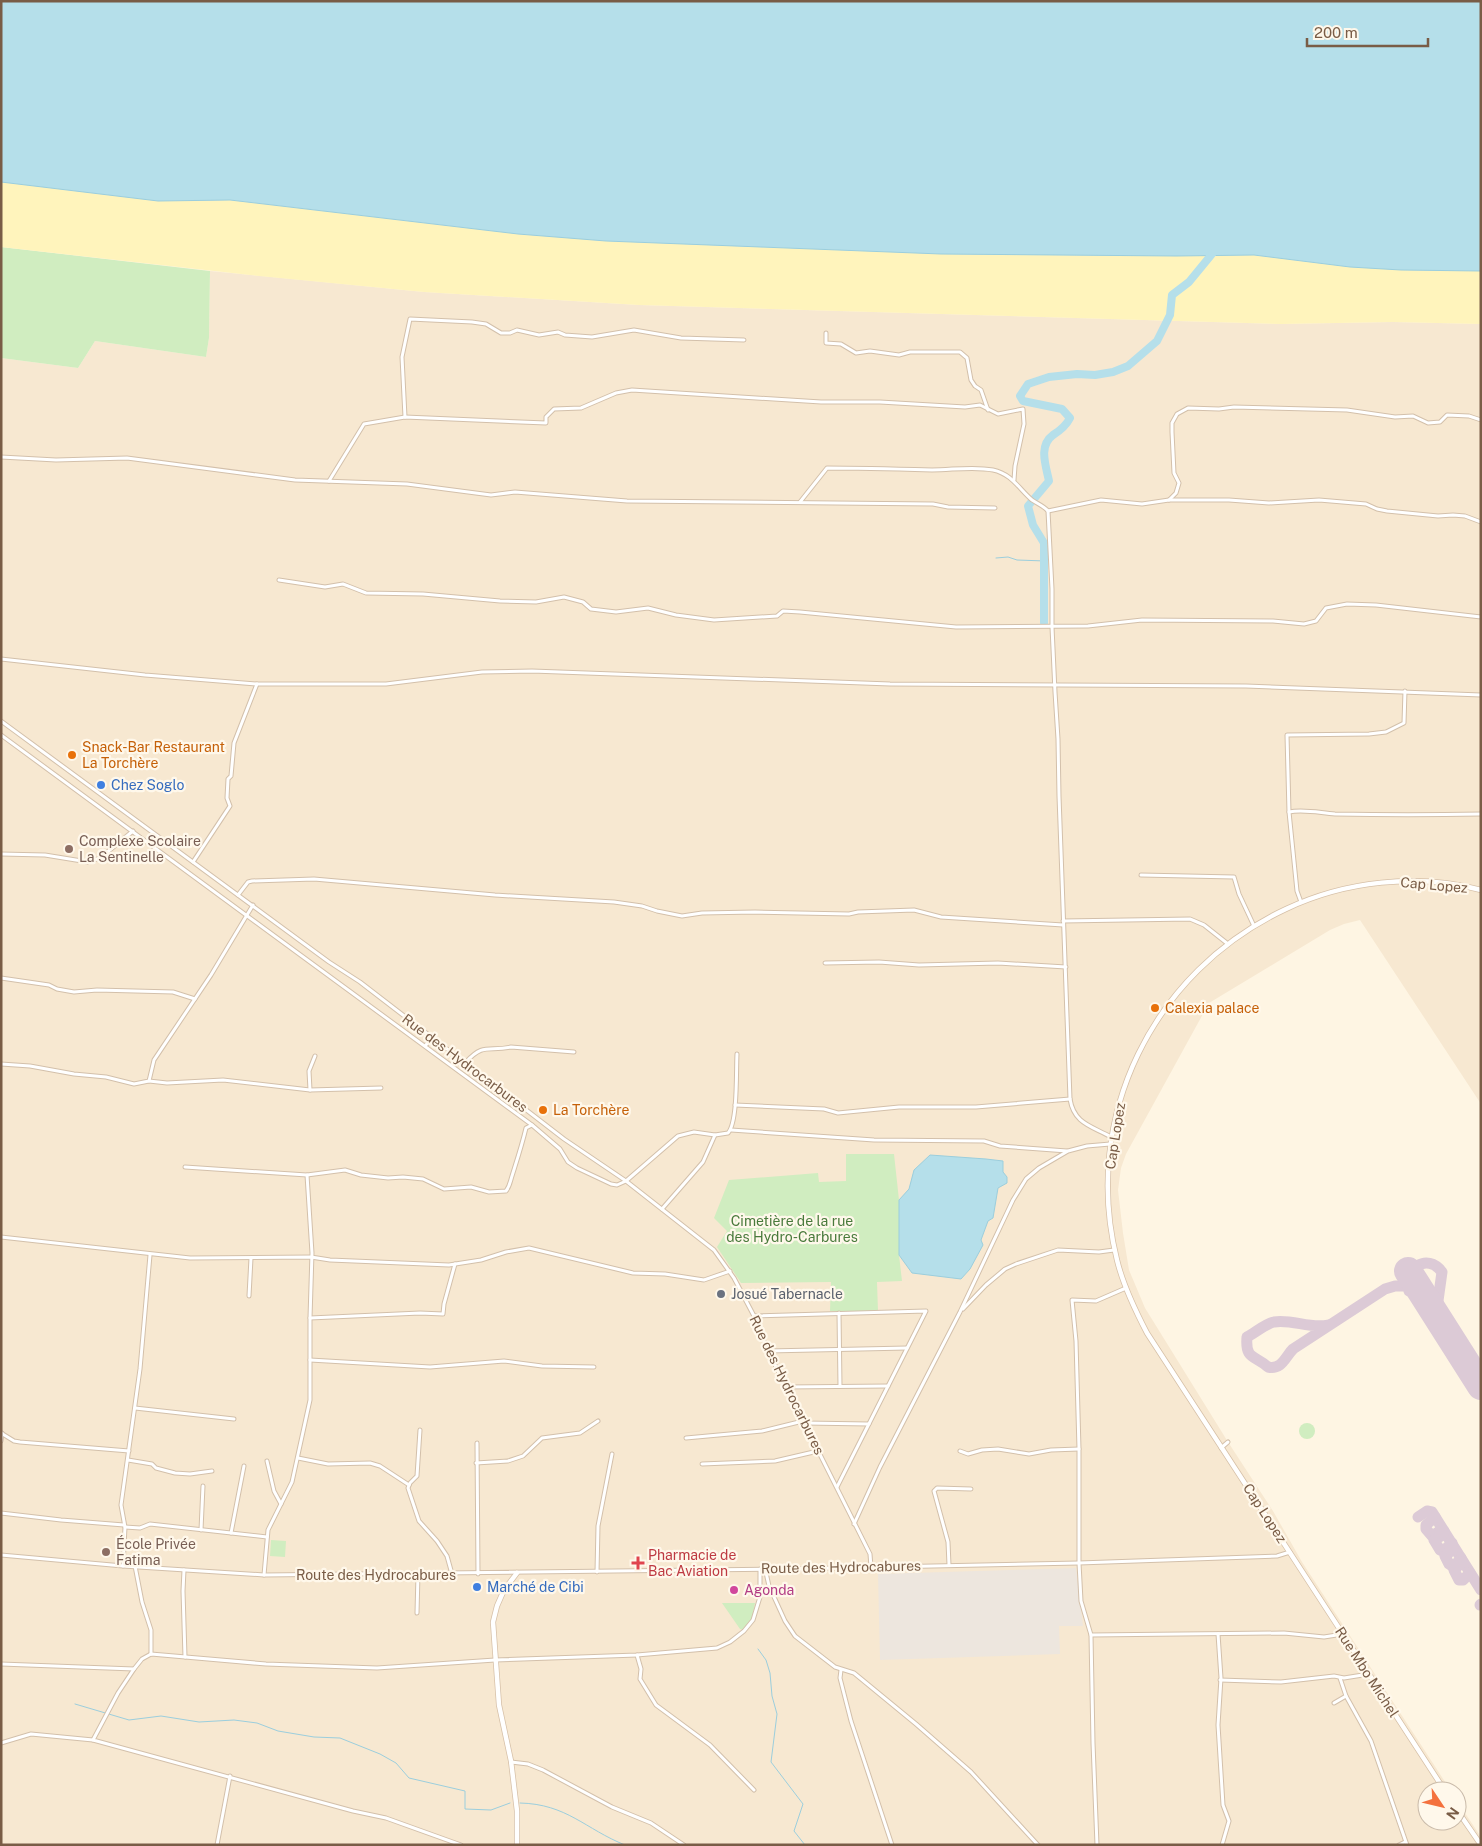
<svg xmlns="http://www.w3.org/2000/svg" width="1482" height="1846" font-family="'Public Sans',sans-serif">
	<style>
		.residential { fill: #f7e8d1 }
		.industrial { fill: #ede6de }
		.green { fill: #d0edc0 }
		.sand { fill: #fff4bc }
		.water { fill: #b5dfea; stroke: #9bcedd }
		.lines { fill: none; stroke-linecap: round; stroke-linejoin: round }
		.stream { stroke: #9bcedd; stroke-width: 1 }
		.river { stroke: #b5dfea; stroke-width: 8 }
		.taxiway { stroke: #dccad6; stroke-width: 11 }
		.runway { stroke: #dccad6; stroke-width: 28 }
		.street-casing { stroke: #d3c0ab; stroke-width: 5 }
		.secondary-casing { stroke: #d6c0a8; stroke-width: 6 }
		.street { stroke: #fff; stroke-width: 3 }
		.secondary { stroke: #fff; stroke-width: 4.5 }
		.food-dot { fill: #e8710a; stroke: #fff8eb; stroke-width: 2 }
		.shop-dot { fill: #3f7fe0; stroke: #fff8eb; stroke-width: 2 }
		.education-dot { fill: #8d6e63; stroke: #fff8eb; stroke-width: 2 }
		.worship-dot { fill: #6b7280; stroke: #fff8eb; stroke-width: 2 }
		.health-dot { fill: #e0444e; stroke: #fff8eb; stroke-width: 2 }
		.hotel-dot { fill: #d1479c; stroke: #fff8eb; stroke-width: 2 }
		.labels { text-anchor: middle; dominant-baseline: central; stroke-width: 4.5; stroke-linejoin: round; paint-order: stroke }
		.food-label { font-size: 14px; fill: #c56008; stroke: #fff8eb; text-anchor: start }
		.shop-label { font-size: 14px; fill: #366cbe; stroke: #fff8eb; text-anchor: start }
		.education-label { font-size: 14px; fill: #785e54; stroke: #fff8eb; text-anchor: start }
		.street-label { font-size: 14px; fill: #795c46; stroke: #fff8eb }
		.park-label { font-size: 14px; fill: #497a3b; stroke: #fff8eb }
		.worship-label { font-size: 14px; fill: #5b616d; stroke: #fff8eb; text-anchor: start }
		.health-label { font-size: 14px; fill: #be3a42; stroke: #fff8eb; text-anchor: start }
		.hotel-label { font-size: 14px; fill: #b23c85; stroke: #fff8eb; text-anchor: start }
	</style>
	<rect width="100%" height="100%" fill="#fef5e3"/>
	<path class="residential" d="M210,271L424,292L639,305L1281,324L1393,322L1481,324V1104L1360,920L1344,924L1330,930L1209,1003L1126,1154L1121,1168L1118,1190L1123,1233L1129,1270L1145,1308L1228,1442L1273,1511L1302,1562L1451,1791H1427V1821H1457V1801L1481,1837V1845H1V358L78,368L95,341L206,357L209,338Z"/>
	<path class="industrial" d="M1076,1568L1083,1626H1059L1060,1654L880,1660L878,1574Z"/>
	<g class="green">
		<path d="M1,247L210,271L209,338L206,357L95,341L78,368L1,358Z"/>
		<path d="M846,1154H894L899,1200V1255L902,1281L877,1282L878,1311H830L831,1282L741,1283L717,1247L727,1231L714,1218L729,1180L818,1173L819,1182L846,1181Z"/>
		<circle cx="1307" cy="1431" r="8"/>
		<path d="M271,1540L286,1541L285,1557L270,1556Z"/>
		<path d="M722,1603H755L752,1619L744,1630L740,1629Z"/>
	</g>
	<path class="sand" d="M1,182L158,201L230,200L518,234L606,241L941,254L1176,256L1254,255L1350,267L1401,270L1481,271V324L1393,322L1281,324L639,305L424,292L250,275L1,247Z"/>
	<g class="water">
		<path d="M1,1H1481V271L1401,270L1350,267L1254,255L1176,256L941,254L606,241L518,234L230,200L158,201L1,182Z"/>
		<path d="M930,1155L986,1159L1003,1161V1172L1007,1177V1183L998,1188L993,1218L988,1221L981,1240L983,1245L970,1269L961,1279L912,1273L899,1255V1200L909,1189L914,1170Z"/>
	</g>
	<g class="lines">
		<g class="stream">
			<path d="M996,558L1008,557L1017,560L1045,561"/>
			<path d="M758,1649L766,1660L770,1673L772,1696L777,1714L771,1762L803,1804L794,1831L805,1845"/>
			<path d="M75,1704L129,1720L161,1716L199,1722L234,1720L257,1723L278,1731L314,1737L340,1738L380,1754L396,1763L409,1778L465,1791V1809L491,1810L510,1803"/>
			<path d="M520,1803C567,1804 585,1829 625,1845"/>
		</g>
		<path class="river" d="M1044,623V543L1033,525L1028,506L1049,481C1046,466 1038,446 1053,435C1061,430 1066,426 1070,418L1062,409L1023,401L1020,396L1028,384L1049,377L1077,374L1095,375L1113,372L1128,366L1157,341L1170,315L1172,295L1189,282L1212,254"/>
		<g class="taxiway">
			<path d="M1409,1291C1403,1269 1427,1252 1442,1272L1436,1315"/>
			<path d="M1328,1325C1310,1329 1292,1319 1274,1322C1265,1324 1255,1333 1247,1337C1245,1360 1255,1355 1268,1367C1282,1370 1285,1357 1293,1349L1385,1289L1395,1286H1408L1419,1297L1427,1301"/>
			<path d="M1418,1517L1427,1511L1432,1512L1481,1590"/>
			<path d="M1435,1517L1426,1525V1529L1432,1536L1441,1530"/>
			<path d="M1440,1532L1444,1531L1443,1535L1434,1540L1440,1550L1443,1551L1452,1543"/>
			<path d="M1453,1546L1452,1550L1445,1556L1449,1564L1452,1566L1460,1561L1461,1558"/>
			<path d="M1462,1562L1454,1570L1459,1580H1463L1470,1573"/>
			<path d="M1480,1605L1481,1604"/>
		</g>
		<path class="runway" d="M1408,1271L1481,1386"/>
		<defs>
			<g id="street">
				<path d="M826,333V343L841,344L856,353L870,351L899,355L910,352H960L967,358L971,380L975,386L981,390L988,410"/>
				<path d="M405,417L402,357L410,319L472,322L486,324L501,333H510L517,330L539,335L558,332L565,335L592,337L634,330L681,338L744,340"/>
				<path d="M1,457L56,460L127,458L295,480L407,484L491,495L515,492L627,501L933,504L948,507L995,508"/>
				<path d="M329,481L364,424L405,417L546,423V417L554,409L581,408L616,393L632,390L821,402H880L965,407L980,405L998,414L1023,409L1024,424L1015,466L1014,480"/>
				<path d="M1169,500L1176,493L1179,483L1174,473L1172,432V423L1177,414L1188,408L1219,409L1234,407L1347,410L1395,417L1413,416L1428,423L1440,422L1447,415L1469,416L1481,420"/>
				<path d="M800,502L827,468C862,468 897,469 932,470C952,470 973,466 993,470C1012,474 1019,489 1032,500C1038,504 1044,506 1048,511L1052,589V627L1055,692L1058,739L1059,796L1070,1099C1074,1124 1092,1126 1111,1137"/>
				<path d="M1048,511L1101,500L1142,504L1169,500H1229L1269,503L1319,500L1366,504L1377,509L1387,511L1438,516L1453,515L1465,516L1481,522"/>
				<path d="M279,580L325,587L343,584L366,593L423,594L500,601L536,602L564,597L583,602L591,609L616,612L648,608L676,615L714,620L777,616L783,611L800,612L956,627L1088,626L1142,620L1273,621L1304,624L1316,621L1326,608L1347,604L1376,605L1481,617"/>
				<path d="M1,659L145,675L257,684H386L482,672L532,671L890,684L1246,686L1481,695"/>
				<path d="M1,721L329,962L360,982L564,1139L626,1181L714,1250L734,1278L754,1316L768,1351L870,1554L871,1567"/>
				<path d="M1,735L532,1125L560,1149L568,1162L577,1168L611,1184L617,1185L626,1181L678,1136L694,1132L715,1135L728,1133C738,1122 736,1071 737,1054"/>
				<path d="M1289,812C1304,809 1320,813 1335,814C1384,815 1432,815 1481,814"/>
				<path d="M1,854L45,855L88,862L100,858L133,831"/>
				<path d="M193,862L230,806L227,798L228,779L231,776L234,743L257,684"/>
				<path d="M1141,875L1234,877L1239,894L1254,926"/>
				<path d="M238,895L248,882L252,881L314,879L495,895L614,902L642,906L657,911L682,916L702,913L755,912L849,914L858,912L914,910L941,917L1063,925"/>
				<path d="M1301,902L1297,891L1289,812L1287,735L1369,734L1386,732L1404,723L1405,691"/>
				<path d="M1063,921L1190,919L1204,925L1228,944"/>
				<path d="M825,963L879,962L919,965L998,963L1066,967"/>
				<path d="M1,978L49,985L57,989L74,992L97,990L173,992L195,999"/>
				<path d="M425,1046L433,1037"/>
				<path d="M466,1062C484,1042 489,1052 511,1047L574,1052"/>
				<path d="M1,1064L30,1066L74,1074L106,1077L134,1084L149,1081L154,1060L211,975L253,905"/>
				<path d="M149,1081L167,1083L223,1080L310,1090L381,1088"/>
				<path d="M310,1090L309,1071L315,1056"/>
				<path d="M735,1105L824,1109L838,1113L899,1107H976L1070,1099"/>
				<path d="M731,1130L874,1140L984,1141L1000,1146L1067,1151"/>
				<path d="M185,1167L307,1175L345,1170L361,1175L388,1178L403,1177L423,1179L444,1189L471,1187L489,1192L506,1191C510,1186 510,1182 512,1176C517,1160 522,1145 526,1128L532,1125"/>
				<path d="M662,1209L703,1162L715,1135"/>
				<path d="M1,1237L190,1258L311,1257L330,1260L449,1265L481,1260L506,1252L529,1248L633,1273L665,1274L704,1280L730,1271"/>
				<path d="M249,1296L251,1258"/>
				<path d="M963,1309L986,1285L1005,1269L1016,1264L1058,1250L1099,1252L1114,1250"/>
				<path d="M839,1313L840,1386"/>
				<path d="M754,1316L926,1311L837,1487"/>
				<path d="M310,1318L420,1313L443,1314L444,1304L455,1264"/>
				<path d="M768,1351L907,1348"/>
				<path d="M310,1360L430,1367L504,1361L542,1366L594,1367"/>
				<path d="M786,1387L888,1386"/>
				<path d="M135,1408L234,1419"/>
				<path d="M805,1423L869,1424"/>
				<path d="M420,1430L417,1476L410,1483L408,1488L419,1521L437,1541L447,1556L452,1574"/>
				<path d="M1,1433L14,1441L20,1442L129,1451"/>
				<path d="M686,1438L762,1431L803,1421"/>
				<path d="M1,1441L2,1433"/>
				<path d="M477,1443L478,1574"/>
				<path d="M1221,1448L1228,1442"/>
				<path d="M960,1451L968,1454L982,1450L998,1449L1029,1454L1051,1450L1079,1449"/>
				<path d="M298,1458L328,1464L370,1463L380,1466L409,1485"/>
				<path d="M128,1460L152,1464L156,1468L175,1473L190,1474L212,1471"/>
				<path d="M267,1461L274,1491L281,1504"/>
				<path d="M476,1463L508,1461L523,1456L542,1438L580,1433L598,1421"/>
				<path d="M702,1464L775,1461L818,1451"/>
				<path d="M1,1513L61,1520L124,1525"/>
				<path d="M854,1524L880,1467L960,1312L1013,1200L1026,1179L1039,1168L1068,1151L1087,1146L1110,1144"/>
				<path d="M125,1527L140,1528L150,1524L267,1537"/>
				<path d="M201,1530L203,1486"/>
				<path d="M231,1533L244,1466"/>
				<path d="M1,1555L123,1566L264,1575L787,1569L1079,1563L1277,1556L1290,1552"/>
				<path d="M949,1565L948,1542L934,1491L937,1488L971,1489"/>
				<path d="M123,1566L125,1527L121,1505L140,1369L150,1255"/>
				<path d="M135,1566L142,1602L151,1630V1654"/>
				<path d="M765,1568L769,1586L785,1621L795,1636L835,1667L854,1673L916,1724L971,1772L1038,1845"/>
				<path d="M184,1570L183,1591L185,1657"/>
				<path d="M597,1572L598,1526L612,1454"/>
				<path d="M264,1575L268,1530L292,1482L310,1400V1318L312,1253L307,1175"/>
				<path d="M417,1613L418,1574"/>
				<path d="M1218,1634L1221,1678L1218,1725L1223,1805L1229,1821L1222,1845"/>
				<path d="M1091,1635L1284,1633L1324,1637L1343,1634"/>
				<path d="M637,1655L641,1669L640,1679L656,1705L710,1745L754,1790"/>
				<path d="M1,1664L134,1669L142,1659L151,1654L266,1664L377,1668L495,1660L637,1655L717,1648L730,1642L744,1631L753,1620L760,1597V1569"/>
				<path d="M134,1669L118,1693L93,1740L353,1811L386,1818L461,1845"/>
				<path d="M841,1670L840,1678L851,1721L892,1845"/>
				<path d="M1220,1680L1281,1682L1334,1676L1344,1678L1369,1674"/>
				<path d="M1346,1696L1371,1741L1407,1845"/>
				<path d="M1334,1703L1346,1696L1340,1678"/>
				<path d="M1,1743L31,1734L93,1740"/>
				<path d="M511,1762L528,1764L543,1770L612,1807L651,1823L684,1845"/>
				<path d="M217,1845L230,1776"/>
				<path d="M1097,1845L1093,1743L1091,1635L1081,1601L1079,1563V1449L1076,1341L1072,1300L1096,1301L1126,1288"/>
				<path d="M1399,1845L1405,1842"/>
			</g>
			<g id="secondary">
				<path d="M1445,1791L1147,1333C1135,1310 1123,1285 1117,1260C1081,1117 1153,971 1286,909C1345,881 1417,873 1481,890"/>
				<path d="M1457,1810L1481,1845"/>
				<path d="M517,1845V1811L511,1761L499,1705L493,1622L497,1606L504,1590L517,1573"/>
			</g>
		</defs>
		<use href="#street" class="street-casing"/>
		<use href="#secondary" class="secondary-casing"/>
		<use href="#street" class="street"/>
		<use href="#secondary" class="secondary"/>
	</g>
	<g class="food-dot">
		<circle cx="72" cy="755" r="5"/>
		<circle cx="1155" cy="1008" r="5"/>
		<circle cx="543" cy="1110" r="5"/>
	</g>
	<g class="shop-dot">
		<circle cx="101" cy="785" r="5"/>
		<circle cx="477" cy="1587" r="5"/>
	</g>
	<g class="education-dot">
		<circle cx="69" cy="849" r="5"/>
		<circle cx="106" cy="1552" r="5"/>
	</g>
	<circle class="worship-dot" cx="721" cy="1294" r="5"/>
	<path class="health-dot" d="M635.5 1555.5h5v5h5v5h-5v5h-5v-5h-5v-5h5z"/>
	<circle class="hotel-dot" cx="734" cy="1590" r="5"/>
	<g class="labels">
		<g class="food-label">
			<text x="82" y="747">Snack-Bar Restaurant<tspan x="82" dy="16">La Torchère</tspan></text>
			<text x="1165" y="1008">Calexia palace</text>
			<text x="553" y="1110">La Torchère</text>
		</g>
		<g class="shop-label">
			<text x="111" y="785">Chez Soglo</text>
			<text x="487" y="1587">Marché de Cibi</text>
		</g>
		<g class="education-label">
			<text x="79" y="841">Complexe Scolaire<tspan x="79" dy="16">La Sentinelle</tspan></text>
			<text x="116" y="1544">École Privée<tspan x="116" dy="16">Fatima</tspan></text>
		</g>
		<g class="street-label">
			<text transform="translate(1434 885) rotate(5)">Cap Lopez</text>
			<text transform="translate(465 1063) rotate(37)">Rue des Hydrocarbures</text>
			<text transform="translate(1115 1136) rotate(-81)">Cap Lopez</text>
			<text transform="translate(787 1385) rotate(64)">Rue des Hydrocarbures</text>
			<text transform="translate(1265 1513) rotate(57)">Cap Lopez</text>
			<text transform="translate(841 1567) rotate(-1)">Route des Hydrocabures</text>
			<text x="376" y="1575">Route des Hydrocabures</text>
			<text transform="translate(1367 1672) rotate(57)">Rue Mbo Michel</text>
		</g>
		<g class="park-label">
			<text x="792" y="1221">Cimetière de la rue<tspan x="792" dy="16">des Hydro-Carbures</tspan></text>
		</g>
		<g class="worship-label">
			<text x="731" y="1294">Josué Tabernacle</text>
		</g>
		<g class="health-label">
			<text x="648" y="1555">Pharmacie de<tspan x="648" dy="16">Bac Aviation</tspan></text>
		</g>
		<g class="hotel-label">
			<text x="744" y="1590">Agonda</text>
		</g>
	</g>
	<rect width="1482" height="1846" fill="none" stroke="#795c46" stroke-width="5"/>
	<g transform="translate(1442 1806) rotate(125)"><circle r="24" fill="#fff8eb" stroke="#c9baa9"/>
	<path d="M0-4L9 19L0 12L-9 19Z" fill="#f4713d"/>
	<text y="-8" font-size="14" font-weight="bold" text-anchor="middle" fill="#795c46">N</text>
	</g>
	<path d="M1307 38v8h121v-8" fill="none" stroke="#795c46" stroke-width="2.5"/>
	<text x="1314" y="38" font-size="15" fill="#795c46" stroke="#fff8eb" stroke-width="4" paint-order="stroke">200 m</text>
</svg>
